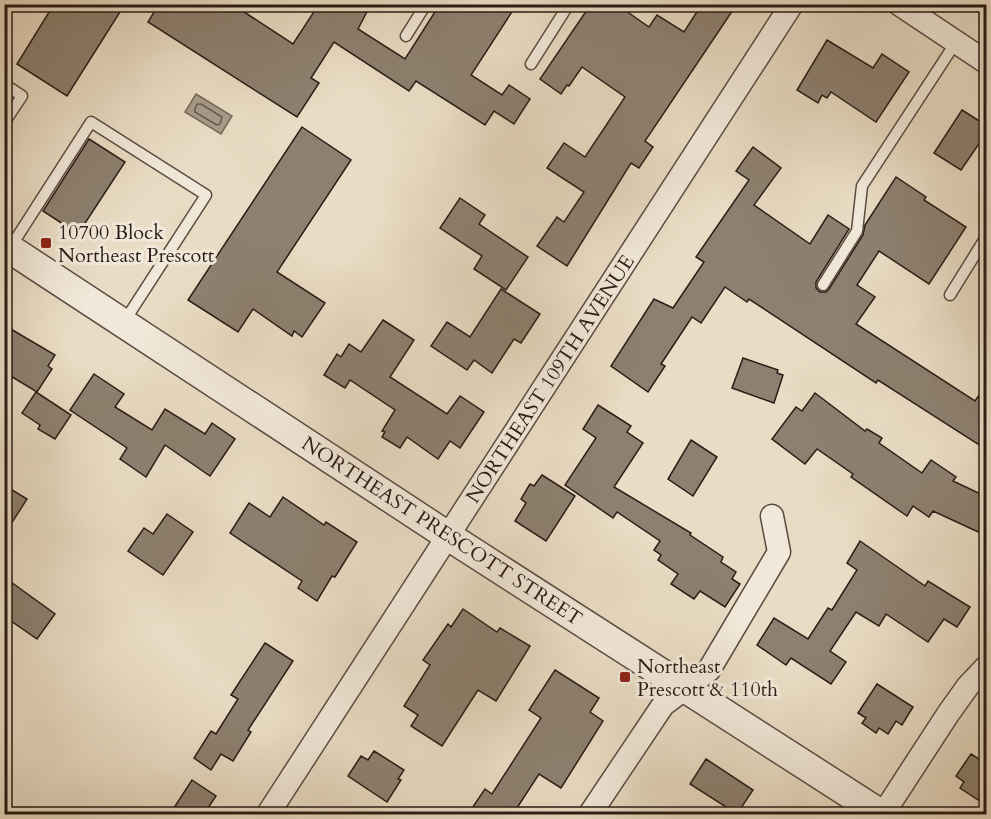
<svg xmlns="http://www.w3.org/2000/svg" width="991" height="819" font-family="Cardo,serif">
	<style>
		.water { fill: #a89b89; stroke: #76685b; stroke-width: 1.5 }
		.lines { fill: none; stroke-linecap: round; stroke-linejoin: round }
		.shore { stroke: #695c50; stroke-width: 1.5 }
		.building { fill: #8d8070; stroke: #2a1c16; stroke-width: 1.5 }
		.service-casing { stroke: #5a4c42; stroke-width: 13 }
		.minor-casing { stroke: #5a4c42; stroke-width: 25 }
		.tertiary-casing { stroke: #5a4c42; stroke-width: 31 }
		.service { stroke: #f1e8d9; stroke-width: 10 }
		.minor { stroke: #f1e8d9; stroke-width: 22 }
		.tertiary { stroke: #f1e8d9; stroke-width: 28 }
		.poi-dot { fill: #8f2418; stroke: #f1e8d9; stroke-width: 2 }
		.labels { text-anchor: middle; dominant-baseline: central; stroke-width: 6; stroke-linejoin: round; paint-order: stroke }
		.poi-label { font-size: 20px; fill: #2a1c16; stroke: #f1e8d9; text-anchor: start }
		.street-label { font-size: 20px; fill: #2a1c16; stroke: #f1e8d9 }
	</style>
	<rect width="100%" height="100%" fill="#e9dcc4"/>
	<filter id="stains"><feTurbulence type="fractalNoise" baseFrequency=".00333" numOctaves="4"/><feColorMatrix values="0 0 0 0 .2 0 0 0 0 .09 0 0 0 0 .02 0 0 0 .5 -.17"/></filter>
	<radialGradient id="worn" r=".72"><stop offset=".6" stop-color="#630" stop-opacity="0"/><stop offset="1" stop-color="#630" stop-opacity=".3"/></radialGradient>
	<path class="water" d="M196,94L232,116L221,134L185,112Z"/>
	<g class="lines">
		<path class="shore" d="M197,104H201L222,117L220,124L217,125L195,112V109Z"/>
	</g>
	<g class="building">
		<path d="M54,4H125L67,96L17,64Z"/>
		<path d="M159,4H232L293,44L319,4H371L358,29L405,59L440,4H517L471,75L502,95L509,85L530,99L514,124L494,111L485,125L416,81L409,91L334,42L311,78L319,83L297,117L148,22Z"/>
		<path d="M591,4H616L649,27L657,15L684,32L702,4H737L645,141L653,147L639,168L631,163L567,266L537,246L557,217L564,222L584,192L547,168L564,143L585,157L625,97L582,67L569,86L567,85L561,94L540,79Z"/>
		<path d="M827,40L873,68L882,54L909,72L876,122L831,92L827,98L822,95L818,103L797,90Z"/>
		<path d="M962,110L987,126V132L961,170L934,153Z"/>
		<path d="M302,127L351,160L277,272L325,303L302,337L294,331L292,336L253,309L238,332L188,300Z"/>
		<path d="M89,139L125,162L78,234L43,211Z"/>
		<path d="M753,147L781,168L754,205L810,244L828,215L849,229L816,282V288L820,292H826L829,289L863,235L865,225L896,177L926,197L924,200L966,227L929,284L879,251L857,285L875,297L856,324L975,401L987,384V450L878,380L876,383L749,299L747,302L725,287L701,323L692,317L661,364L665,366L648,392L611,366L654,299L673,308L704,262L696,257L749,180L736,171Z"/>
		<path d="M460,198L485,215L479,224L528,257L506,290L474,269L482,256L440,228Z"/>
		<path d="M501,289L540,314L521,343L514,339L492,373L474,360L467,370L431,346L447,322L470,337Z"/>
		<path d="M383,320L414,340L390,377L447,414L460,396L484,412L460,448L450,441L438,459L407,437L400,448L382,437L385,432L382,431L395,410L350,380L345,388L324,375L337,354L341,357L349,344L361,352Z"/>
		<path d="M4,325L55,355L48,366L52,369L37,392L4,372Z"/>
		<path d="M743,358L778,370L777,373L783,375L774,403L732,388Z"/>
		<path d="M94,374L124,394L115,407L152,430L165,409L205,434L212,423L235,439L210,476L165,445L146,477L120,459L127,448L70,410Z"/>
		<path d="M36,392L71,415L55,439L38,429L40,425L22,413Z"/>
		<path d="M815,393L865,431L867,429L882,438L879,443L922,473L931,460L956,477L953,481L987,497V536L933,511L929,517L913,506L907,516L851,477L853,474L817,449L805,464L772,439L796,407L802,411Z"/>
		<path d="M598,405L631,426L627,432L643,443L614,487L691,533L690,535L723,557L721,562L736,572L732,579L740,584L725,607L700,591L694,599L671,584L678,574L658,560L661,555L654,550L660,541L617,512L613,518L565,485L596,438L583,429Z"/>
		<path d="M691,440L717,457L693,496L668,479Z"/>
		<path d="M542,475L575,496L546,541L515,521L526,503L521,499L530,484L534,486Z"/>
		<path d="M4,485L27,499L4,535Z"/>
		<path d="M283,497L324,525L326,522L357,542L335,577L332,576L317,601L298,588L302,581L230,533L249,503L270,517Z"/>
		<path d="M167,514L193,532L163,575L128,551L144,528L153,534Z"/>
		<path d="M860,541L925,586L928,581L970,607L957,627L944,619L928,642L886,614L879,626L856,612L830,651L846,662L831,684L791,658L786,665L757,645L774,618L808,639L828,608L832,610L857,570L847,563Z"/>
		<path d="M4,577L55,614L37,639L4,616Z"/>
		<path d="M463,609L497,632L500,628L530,646L496,701L478,690L442,746L411,726L418,715L404,706L430,665L423,660L448,624L451,627Z"/>
		<path d="M265,643L293,661L248,730L251,732L233,761L221,754L211,770L194,758L211,731L216,734L238,699L231,695Z"/>
		<path d="M555,670L599,698L590,712L603,721L561,788L539,774L513,814H468L485,789L492,794L541,718L529,710Z"/>
		<path d="M877,684L913,707L902,725L896,721L888,734L879,728L876,733L862,723L866,718L858,713Z"/>
		<path d="M374,751L404,770L398,779L401,780L387,802L348,776L361,756L368,760Z"/>
		<path d="M971,754L987,764V786L978,800L960,788L964,782L956,776Z"/>
		<path d="M706,759L753,790L737,814L690,784Z"/>
		<path d="M192,780L216,796L204,814H170Z"/>
	</g>
	<g class="lines">
		<defs>
			<g id="service">
				<path d="M4,7L6,4"/>
				<path d="M406,36L426,4"/>
				<path d="M531,64L569,4"/>
				<path d="M4,84L22,96L4,123"/>
				<path d="M10,248L91,122L206,195L124,322"/>
				<path d="M823,285L857,231L862,186L956,42"/>
				<path d="M950,295L986,237"/>
			</g>
			<g id="minor">
				<path d="M899,4L986,62"/>
				<path d="M268,814L792,4"/>
				<path d="M590,814L663,705L709,670L779,552L772,516"/>
				<path d="M883,814L948,714L968,686L986,667"/>
			</g>
			<path id="tertiary" d="M4,245L448,536L881,814"/>
		</defs>
		<use href="#service" class="service-casing"/>
		<use href="#minor" class="minor-casing"/>
		<use href="#tertiary" class="tertiary-casing"/>
		<use href="#service" class="service"/>
		<use href="#minor" class="minor"/>
		<use href="#tertiary" class="tertiary"/>
	</g>
	<g class="poi-dot">
		<rect x="40" y="237" width="12" height="12" rx="3"/>
		<rect x="619" y="671" width="12" height="12" rx="3"/>
	</g>
	<g class="labels">
		<g class="poi-label">
			<text x="58" y="232">10700 Block<tspan x="58" dy="23">Northeast Prescott</tspan></text>
			<text x="637" y="666">Northeast<tspan x="637" dy="23">Prescott &amp; 110th</tspan></text>
		</g>
		<g class="street-label">
			<text transform="translate(550 379) rotate(-57)">NORTHEAST 109TH AVENUE</text>
			<text transform="translate(442 531) rotate(33)">NORTHEAST PRESCOTT STREET</text>
		</g>
	</g>
	<rect width="991" height="819" fill="none" stroke="#e9dcc4" stroke-width="24"/>
	<rect x="6" y="6" width="979" height="807" fill="none" stroke="#2a1c16" stroke-width="3"/>
	<rect x="12" y="12" width="967" height="795" fill="none" stroke="#2a1c16" stroke-width="1.5"/>
	<rect width="100%" height="100%" filter="url(#stains)"/>
	<rect width="100%" height="100%" fill="url(#worn)"/>
</svg>
